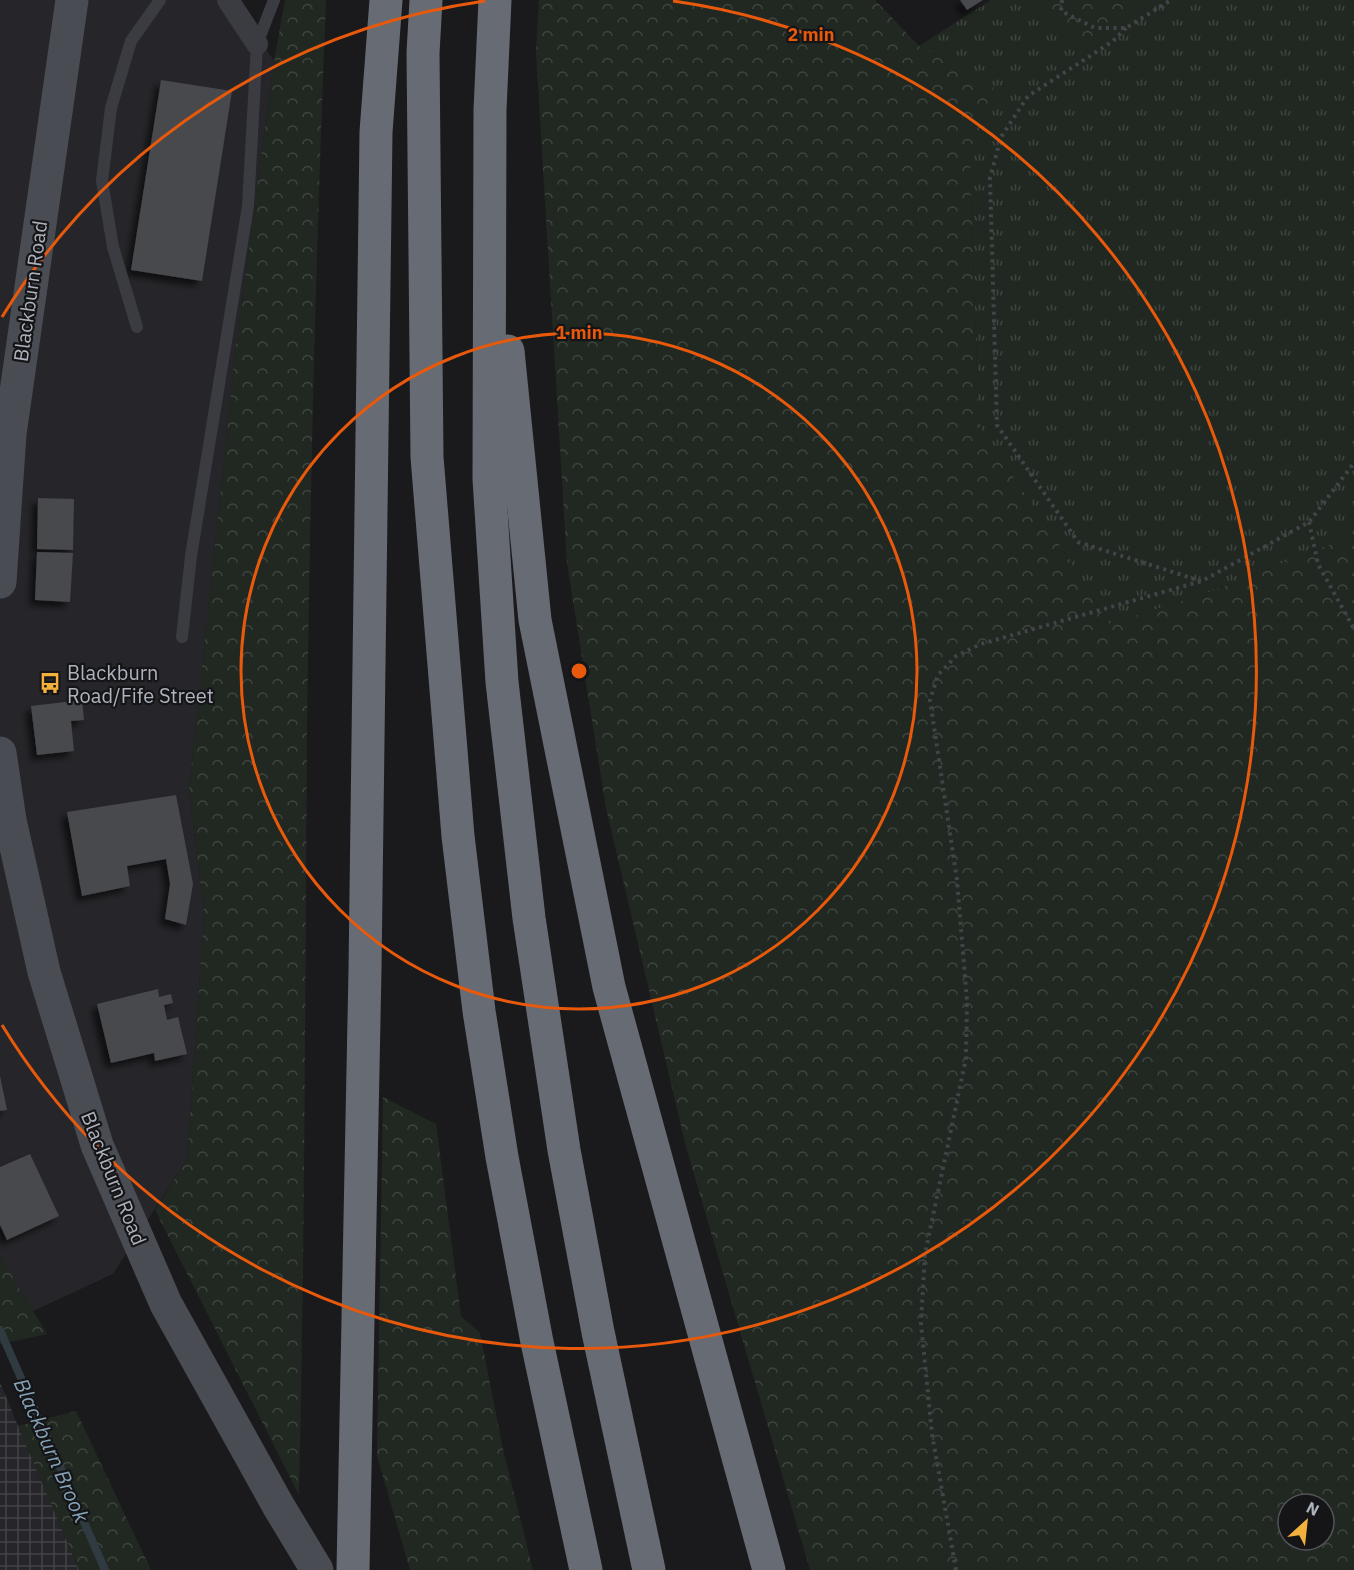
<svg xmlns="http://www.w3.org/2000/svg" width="1354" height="1570" font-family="'IBM Plex Sans',sans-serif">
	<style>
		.built { fill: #26262a }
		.industrial { fill: url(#industrial-grid) }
		.grass { fill: url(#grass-tufts) }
		.forest { fill: url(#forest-crowns); fill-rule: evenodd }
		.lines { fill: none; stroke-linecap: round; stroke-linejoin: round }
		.stream { stroke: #303a41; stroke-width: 8 }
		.building { fill: #47484d; filter: url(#shadow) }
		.path { stroke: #414449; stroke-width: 4; stroke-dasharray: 3 4.5; stroke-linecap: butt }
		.lane { stroke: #3b3c42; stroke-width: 12 }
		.street { stroke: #3b3c42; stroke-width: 22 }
		.secondary { stroke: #494c52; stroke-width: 33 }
		.highway { stroke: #676b73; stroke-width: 33 }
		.ring { fill: none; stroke: #e8590c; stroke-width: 3 }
		.labels { text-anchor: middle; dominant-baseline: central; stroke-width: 4.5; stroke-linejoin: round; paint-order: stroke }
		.street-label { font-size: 20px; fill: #adb2bc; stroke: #151518 }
		.poi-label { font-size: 20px; fill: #adb2bc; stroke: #151518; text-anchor: start }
		.water-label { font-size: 21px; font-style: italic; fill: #84a1b6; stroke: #151518 }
		.centre { fill: #e8590c; stroke: #151518; stroke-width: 3 }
		.ring-label { font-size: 18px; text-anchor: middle; font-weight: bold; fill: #e8590c; stroke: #151518; stroke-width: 4.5; stroke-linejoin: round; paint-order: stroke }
	</style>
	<defs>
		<pattern id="industrial-grid" width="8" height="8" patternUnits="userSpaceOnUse" patternTransform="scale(1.5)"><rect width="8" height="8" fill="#26262a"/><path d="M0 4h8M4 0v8" fill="none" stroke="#434347"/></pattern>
		<pattern id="grass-tufts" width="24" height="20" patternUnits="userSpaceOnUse" patternTransform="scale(1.5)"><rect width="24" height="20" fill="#202821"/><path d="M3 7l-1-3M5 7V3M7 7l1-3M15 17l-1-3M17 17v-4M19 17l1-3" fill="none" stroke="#3e453f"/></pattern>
		<pattern id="forest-crowns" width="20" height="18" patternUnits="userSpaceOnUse" patternTransform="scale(1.5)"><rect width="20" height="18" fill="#202821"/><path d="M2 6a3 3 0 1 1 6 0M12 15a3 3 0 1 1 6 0" fill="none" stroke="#3e453f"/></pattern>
		<filter id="shadow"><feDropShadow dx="-5.5" dy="5.5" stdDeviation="3" flood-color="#0009"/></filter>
	</defs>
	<rect width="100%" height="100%" fill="#1a1a1d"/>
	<path class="built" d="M0,0H234L274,61L236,346L189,789L204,914L187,1159L113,1274L33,1311L0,1256Z"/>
	<path class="industrial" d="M0,1382L18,1426L79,1570H0Z"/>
	<path class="grass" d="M991,0H1030L1083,46L1147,0H1354V535L1207,593L1109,624L1066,555L979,426L970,168L993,86L919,46Z"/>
	<g class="forest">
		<path d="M285,0H326C316,243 310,486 307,728C305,984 305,1239 299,1495L155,1210L187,1159L204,914L189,789L236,346L274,61Z"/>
		<path d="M539,0H875L919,46L994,86L970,169L979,426L1066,555L1109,624L1207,593L1354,535V1570H810L686,1147L606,808L567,563L536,53ZM1288,1504H1324V1540H1288Z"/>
		<path d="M1030,0H1147L1083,47Z"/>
		<path d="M383,1097L436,1124L461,1316L480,1333L504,1454L533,1570H410L377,1456Z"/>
		<path d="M0,1256L47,1334L0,1344Z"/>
		<path d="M76,1411L151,1570H79L18,1426Z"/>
	</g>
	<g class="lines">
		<path class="stream" d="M0,1330L105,1570"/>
	</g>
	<g class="building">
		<path d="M960,0H983L967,10Z"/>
		<path d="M161,80L232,91L202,281L131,270Z"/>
		<path d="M38,498L74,499L73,550L37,549Z"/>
		<path d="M37,552L73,553L70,602L35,600Z"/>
		<path d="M82,700L84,720L71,721L74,751L37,755L31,706Z"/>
		<path d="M176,795L193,884L186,925L165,919L170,884L166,859L127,866L130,886L82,896L67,812Z"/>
		<path d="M158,989L159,997L171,994L173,1003L164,1005L167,1020L178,1017L187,1054L155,1061L154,1053L111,1063L97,1004Z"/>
		<path d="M0,1076L7,1110L0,1111Z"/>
		<path d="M30,1154L59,1216L7,1240L0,1225V1167Z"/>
	</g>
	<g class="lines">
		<g class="path">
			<path d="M1062,0L1061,11L1095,28H1126L1171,0"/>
			<path d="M1126,28L1113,41L1101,49L1028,96L1001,137L990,178L997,425L1078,542L1201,581"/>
			<path d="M1309,522L1318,564L1354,629"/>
			<path d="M956,1570L932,1434L921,1323L925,1254L966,1058L967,1001L957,880L930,700L938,675L956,656L981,644L1202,581L1309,522L1354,463"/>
		</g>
		<g class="lane">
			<path d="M137,327L113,247L102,181L111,108L131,41L160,0"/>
			<path d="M182,637L191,556L248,206L257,44L274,0"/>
		</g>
		<path class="street" d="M228,0L257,44"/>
		<g class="secondary">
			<path d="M0,582L10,434L72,0"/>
			<path d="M0,753L10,820L44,972L97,1145L166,1304L279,1507L317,1570"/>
		</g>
		<g class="highway">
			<path d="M426,0L423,53L427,457L458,836L479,1011L502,1157L537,1342L586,1570"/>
			<path d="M495,0L490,110L489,479L502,682L529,918L564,1150L598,1332L649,1570"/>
			<path d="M508,351L535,620L609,987L769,1570"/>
			<path d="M353,1570L365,969L376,132L386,0"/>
		</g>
	</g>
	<g class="ring">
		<circle cx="579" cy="671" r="338"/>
		<path d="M2 317A677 677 0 0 1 485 1M673 1A677 677 0 1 1 2 1025"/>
	</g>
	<defs>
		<symbol id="bus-bare" viewBox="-9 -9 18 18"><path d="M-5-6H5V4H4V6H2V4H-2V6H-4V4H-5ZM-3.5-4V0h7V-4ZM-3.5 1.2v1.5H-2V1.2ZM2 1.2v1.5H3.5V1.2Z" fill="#f3b03c" stroke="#151518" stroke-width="2.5" paint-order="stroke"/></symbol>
	</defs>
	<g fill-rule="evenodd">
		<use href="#bus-bare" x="35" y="668" width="30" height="30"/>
	</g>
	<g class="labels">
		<g class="street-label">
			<text transform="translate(30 291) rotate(-82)">Blackburn Road</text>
			<text transform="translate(114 1178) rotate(68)">Blackburn Road</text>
		</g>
		<g class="poi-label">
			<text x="67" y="672">Blackburn<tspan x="67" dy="23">Road/Fife Street</tspan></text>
		</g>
		<g class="water-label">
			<text transform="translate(52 1450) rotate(66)">Blackburn Brook</text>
		</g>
	</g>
	<circle cx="579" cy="671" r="9" class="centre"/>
	<g class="ring-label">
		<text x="811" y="41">2 min</text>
		<text x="579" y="339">1 min</text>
	</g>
	<g transform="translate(1306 1522) rotate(27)"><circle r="28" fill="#151518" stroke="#52545a" stroke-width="1.5"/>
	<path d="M0-4.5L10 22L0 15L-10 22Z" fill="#f3b03c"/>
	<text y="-9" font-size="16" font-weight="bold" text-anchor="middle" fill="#adb2bc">N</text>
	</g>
</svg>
